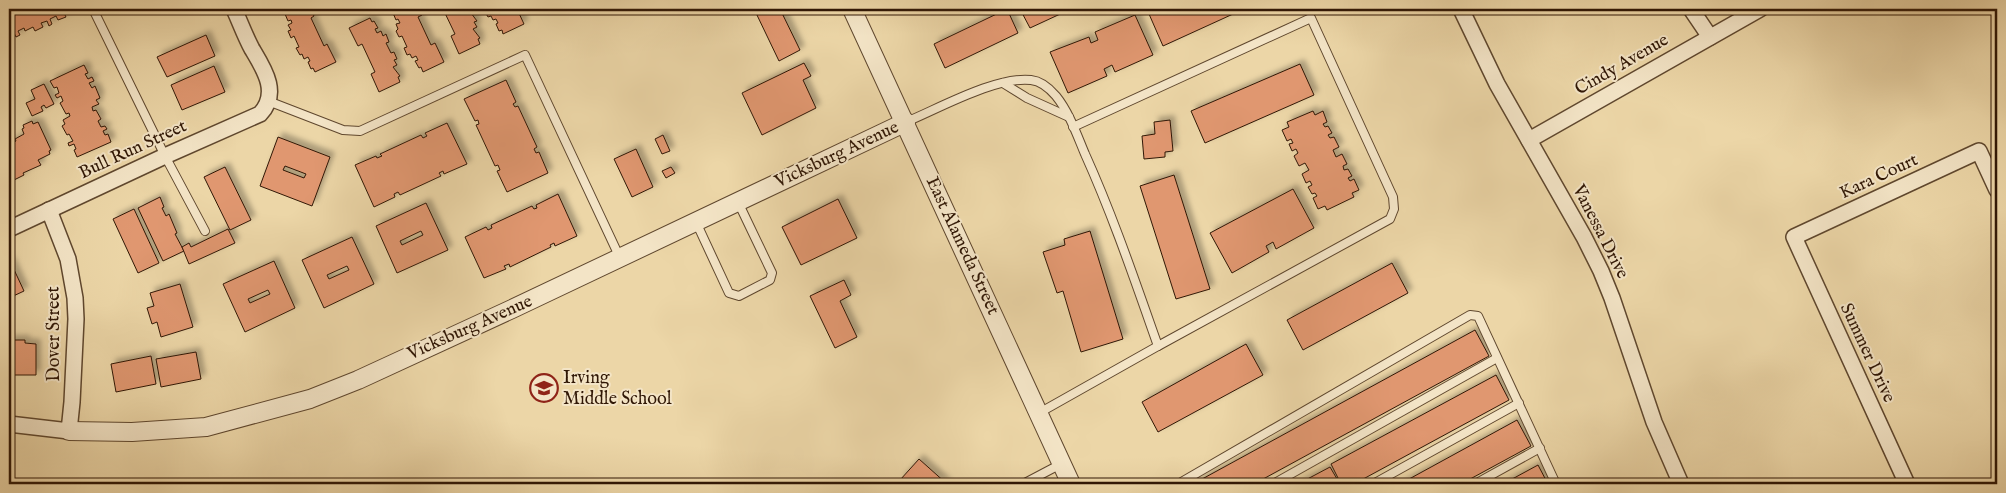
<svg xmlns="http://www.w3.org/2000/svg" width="2006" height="493" font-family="'IM FELL English',serif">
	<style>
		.building { fill: #e0976f; stroke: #301705; fill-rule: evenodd; filter: url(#shadow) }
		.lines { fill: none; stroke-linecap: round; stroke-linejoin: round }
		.service-casing { stroke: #5f472e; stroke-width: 10 }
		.minor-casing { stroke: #5f472e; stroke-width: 18 }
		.tertiary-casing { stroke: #5f472e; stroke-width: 20 }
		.service { stroke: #f3e4c6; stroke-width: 8 }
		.minor { stroke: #f3e4c6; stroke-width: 15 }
		.tertiary { stroke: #f3e4c6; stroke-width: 18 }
		.labels { text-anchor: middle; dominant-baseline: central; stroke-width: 4; stroke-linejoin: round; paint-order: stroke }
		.street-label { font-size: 18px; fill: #301705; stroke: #f3e4c6 }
		.poi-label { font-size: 18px; fill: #301705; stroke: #f3e4c6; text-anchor: start }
	</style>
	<defs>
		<filter id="shadow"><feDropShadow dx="4.5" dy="-4.5" stdDeviation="2.5" flood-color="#0004"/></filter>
	</defs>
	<rect width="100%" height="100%" fill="#ecd6a7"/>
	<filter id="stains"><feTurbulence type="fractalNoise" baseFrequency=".004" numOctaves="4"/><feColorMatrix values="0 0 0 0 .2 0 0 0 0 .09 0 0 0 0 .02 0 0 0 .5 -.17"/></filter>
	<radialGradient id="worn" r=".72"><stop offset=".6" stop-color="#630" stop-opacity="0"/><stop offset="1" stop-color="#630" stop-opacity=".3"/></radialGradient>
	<g class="building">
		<path d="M9,9H62L66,17L58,20L56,16L50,19L52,24L49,26L47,21L41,23L43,27L35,31L33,27L25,31L24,28L18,31L20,35L16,37L14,33L9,35V38Z"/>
		<path d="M286,9H311L314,16L311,18L324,46L327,44L336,62L315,72L313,68L311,69L308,62L310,61L308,57L304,59L302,54L300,55L296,48L299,47L294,36L291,38L288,31L291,30L288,25L292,23L291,20L288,21L285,14L287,12Z"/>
		<path d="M393,9H419L422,15L418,17L431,45L435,43L444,62L423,72L421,67L419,68L415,61L418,60L416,56L412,58L410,54L407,55L404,48L407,47L402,36L399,37L396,31L398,29L396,24L400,23L398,19L396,20L393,13L395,12Z"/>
		<path d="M443,9H468L477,21L474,22L477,27L473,29L480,38L478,39L480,44L459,54L451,36L455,34Z"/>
		<path d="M487,9H517L524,24L503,34L502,30L499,31L496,24L498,23L496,19L493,20L491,16L488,17L484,10Z"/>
		<path d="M766,9H780L800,50L779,61L756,13Z"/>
		<path d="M1007,9L1018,33L945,68L934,44Z"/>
		<path d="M1020,9H1071L1030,28Z"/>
		<path d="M1161,9H1244L1163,46L1149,14Z"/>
		<path d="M1135,15L1153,55L1115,72L1112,65L1104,69L1107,76L1068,93L1050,52L1089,37L1091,43L1098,40L1095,32Z"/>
		<path d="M370,18L372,22L374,21L378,28L375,29L377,33L381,31L383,36L386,34L389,42L386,43L391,53L394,52L397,59L394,60L397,65L393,67L400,76L398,77L400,82L379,92L371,74L375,72L362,44L358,46L349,28Z"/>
		<path d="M206,35L215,56L167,77L157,57Z"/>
		<path d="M804,63L811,76L803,80L816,108L762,135L742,93Z"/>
		<path d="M1300,64L1314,95L1205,143L1191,111Z"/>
		<path d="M84,65L88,73L85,74L88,79L92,77L94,81L89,83L92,88L95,86L100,98L96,100L99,104L92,107L93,111L96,110L101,119L98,121L101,127L105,126L107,129L103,131L105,135L108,134L111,142L77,157L74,150L76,149L74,144L69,146L68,143L73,141L69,134L67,135L62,126L65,124L63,120L70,116L69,113L66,114L60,103L63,101L61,96L57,98L55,95L59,93L57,87L54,88L50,81Z"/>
		<path d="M214,66L225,92L182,110L171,85Z"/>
		<path d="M506,80L516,102L513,104L515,107L518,106L537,147L534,149L536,153L539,152L548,173L507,192L497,171L500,170L498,165L495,166L476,125L479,124L478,120L475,121L464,99Z"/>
		<path d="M44,84L54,104L46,108L44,105L41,107L43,111L32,116L26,103L35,99L31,90Z"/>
		<path d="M1313,111L1315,115L1323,111L1327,122L1323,124L1325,127L1328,126L1332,133L1328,135L1330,138L1334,137L1339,147L1333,150L1336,157L1342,154L1347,164L1343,166L1344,170L1348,169L1352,176L1348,178L1350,181L1354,179L1359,190L1352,193L1354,197L1327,210L1325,206L1318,209L1313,198L1317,196L1315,193L1312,194L1308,187L1312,185L1310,181L1306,183L1302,174L1309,170L1305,163L1299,166L1294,156L1298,153L1296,149L1292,151L1289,144L1293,143L1291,139L1287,141L1282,130L1289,127L1287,122Z"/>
		<path d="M1170,120L1173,151L1165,152V157L1144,159L1142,136L1155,134L1154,122Z"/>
		<path d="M32,121L33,124L38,122L51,150L49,151L50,154L38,160L41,165L23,173L24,175L12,181L9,176V141L11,140L12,143L16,141L15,139L24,134L22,129L24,128L23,125Z"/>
		<path d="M447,123L467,164L444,174L443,171L439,173L441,176L400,195L398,192L394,194L395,197L374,207L355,165L376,156L377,158L382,156L380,154L421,135L423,138L427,136L425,133Z"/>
		<path d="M663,135L670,151L662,154L655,139Z"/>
		<path d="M278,137L330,157L312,206L260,186ZM285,166L306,174L304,178L283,170Z"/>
		<path d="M636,149L653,187L632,197L614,159Z"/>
		<path d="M225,167L251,220L230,230L204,177Z"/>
		<path d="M671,167L675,173L666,178L662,171Z"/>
		<path d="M1174,175L1210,289L1176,299L1140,186Z"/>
		<path d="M1293,189L1314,228L1276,249L1273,242L1266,246L1269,252L1232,273L1210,233Z"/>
		<path d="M558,194L577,236L555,246L554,243L550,245L551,247L510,267L509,264L504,266L506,269L484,278L465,237L486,227L488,230L492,228L491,225L532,206L534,209L537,208L536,205Z"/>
		<path d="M160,197L164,207L162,208L166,216L169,214L177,233L175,234L184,251L163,261L138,208Z"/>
		<path d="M838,199L857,238L801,265L782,227Z"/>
		<path d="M426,203L448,250L397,273L376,226ZM421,231L423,235L402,245L400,241Z"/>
		<path d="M134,209L159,263L138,273L113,219Z"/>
		<path d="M228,229L235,243L189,264L182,247L189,243L191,247Z"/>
		<path d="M1090,231L1123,339L1081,352L1063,291L1057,293L1043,252L1065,245L1064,239Z"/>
		<path d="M352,237L374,284L324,308L302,260ZM347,266L349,270L329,279L327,275Z"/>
		<path d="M9,261H10L24,291L9,298Z"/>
		<path d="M274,261L295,308L245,332L223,284ZM268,290L270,294L250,303L248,299Z"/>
		<path d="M1392,263L1408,293L1303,350L1287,320Z"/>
		<path d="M844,280L851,295L840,301L857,337L835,348L810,296Z"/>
		<path d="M180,284L193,327L161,337L157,322L152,324L147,308L154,306L150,293Z"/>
		<path d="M1475,330L1489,356L1254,484H1193Z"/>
		<path d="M9,340H25V343L36,344V375H9Z"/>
		<path d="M1246,344L1263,375L1158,432L1142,402Z"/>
		<path d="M196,352L201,379L161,387L156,359Z"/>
		<path d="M151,356L156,384L116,392L111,364Z"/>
		<path d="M1496,375L1509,400L1354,484H1341L1331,464Z"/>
		<path d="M1517,420L1531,446L1461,484H1400Z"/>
		<path d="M919,459L947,484H905L900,480Z"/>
		<path d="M1538,465L1548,484H1503Z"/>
		<path d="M1330,467L1340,484H1298Z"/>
	</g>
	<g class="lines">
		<defs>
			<g id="service">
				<path d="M93,9L165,156L205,231"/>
				<path d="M1003,83L1027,98L1069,117"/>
				<path d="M268,101L343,130L360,131L525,55L620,258"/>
				<path d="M906,122C938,109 996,76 1031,80C1041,81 1050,89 1056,96C1069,112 1077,135 1085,154C1113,216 1135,281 1158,346L1039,413"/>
				<path d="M1073,127L1311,18L1393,197L1394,209L1390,219L1158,346"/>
				<path d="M696,222L729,293L739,296L770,280L772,273L738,202"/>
				<path d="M1023,484L1061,464"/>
				<path d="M1178,484L1470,315L1478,316L1556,484"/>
				<path d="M1273,484L1497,358"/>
				<path d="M1373,484L1519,403"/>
				<path d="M1475,484L1540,448"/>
			</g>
			<g id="minor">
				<path d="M1461,9L1497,84L1584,237L1601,271L1612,298L1654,422L1681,484"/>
				<path d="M1691,9L1710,37"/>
				<path d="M1529,140L1760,9"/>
				<path d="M9,229L165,156L260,114C280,93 264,69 252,49C245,36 240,22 234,9"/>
				<path d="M9,424L69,431L72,402L76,319L75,298L68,259L49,210"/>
				<path d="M1907,484L1794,237L1979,151L1997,190"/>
			</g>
			<g id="tertiary">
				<path d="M852,9L1071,484"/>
				<path d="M69,431L132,432L206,427L310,399L358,380L512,309L906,122"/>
			</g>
		</defs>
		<use href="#service" class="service-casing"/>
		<use href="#minor" class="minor-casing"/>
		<use href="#tertiary" class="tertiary-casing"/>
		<use href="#service" class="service"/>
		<use href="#minor" class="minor"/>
		<use href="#tertiary" class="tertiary"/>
	</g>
	<defs>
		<symbol id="school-ring" viewBox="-11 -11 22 22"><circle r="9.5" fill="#f3e4c6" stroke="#8f2418" stroke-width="1.5"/><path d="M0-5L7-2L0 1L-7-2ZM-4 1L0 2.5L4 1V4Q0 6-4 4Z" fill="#8f2418"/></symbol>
	</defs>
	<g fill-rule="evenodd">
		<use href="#school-ring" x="528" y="372" width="32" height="32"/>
	</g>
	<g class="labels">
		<g class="street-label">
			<text transform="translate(1622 65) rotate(-30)">Cindy Avenue</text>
			<text transform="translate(133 150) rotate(-25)">Bull Run Street</text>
			<text transform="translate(837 155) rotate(-25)">Vicksburg Avenue</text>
			<text transform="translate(1879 177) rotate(-25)">Kara Court</text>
			<text transform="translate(1600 232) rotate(63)">Vanessa Drive</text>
			<text transform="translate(962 246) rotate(65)">East Alameda Street</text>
			<text transform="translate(470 328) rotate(-24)">Vicksburg Avenue</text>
			<text transform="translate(54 334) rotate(-90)">Dover Street</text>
			<text transform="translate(1867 353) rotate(65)">Summer Drive</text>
		</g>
		<g class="poi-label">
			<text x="563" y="378">Irving<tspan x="563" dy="21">Middle School</tspan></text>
		</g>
	</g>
	<rect width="2006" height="493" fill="none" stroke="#ecd6a7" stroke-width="30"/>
	<rect x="10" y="10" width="1986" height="473" fill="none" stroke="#301705" stroke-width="2.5"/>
	<rect x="15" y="15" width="1976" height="463" fill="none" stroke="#301705"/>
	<rect width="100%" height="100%" filter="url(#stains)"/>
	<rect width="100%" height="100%" fill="url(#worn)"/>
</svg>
